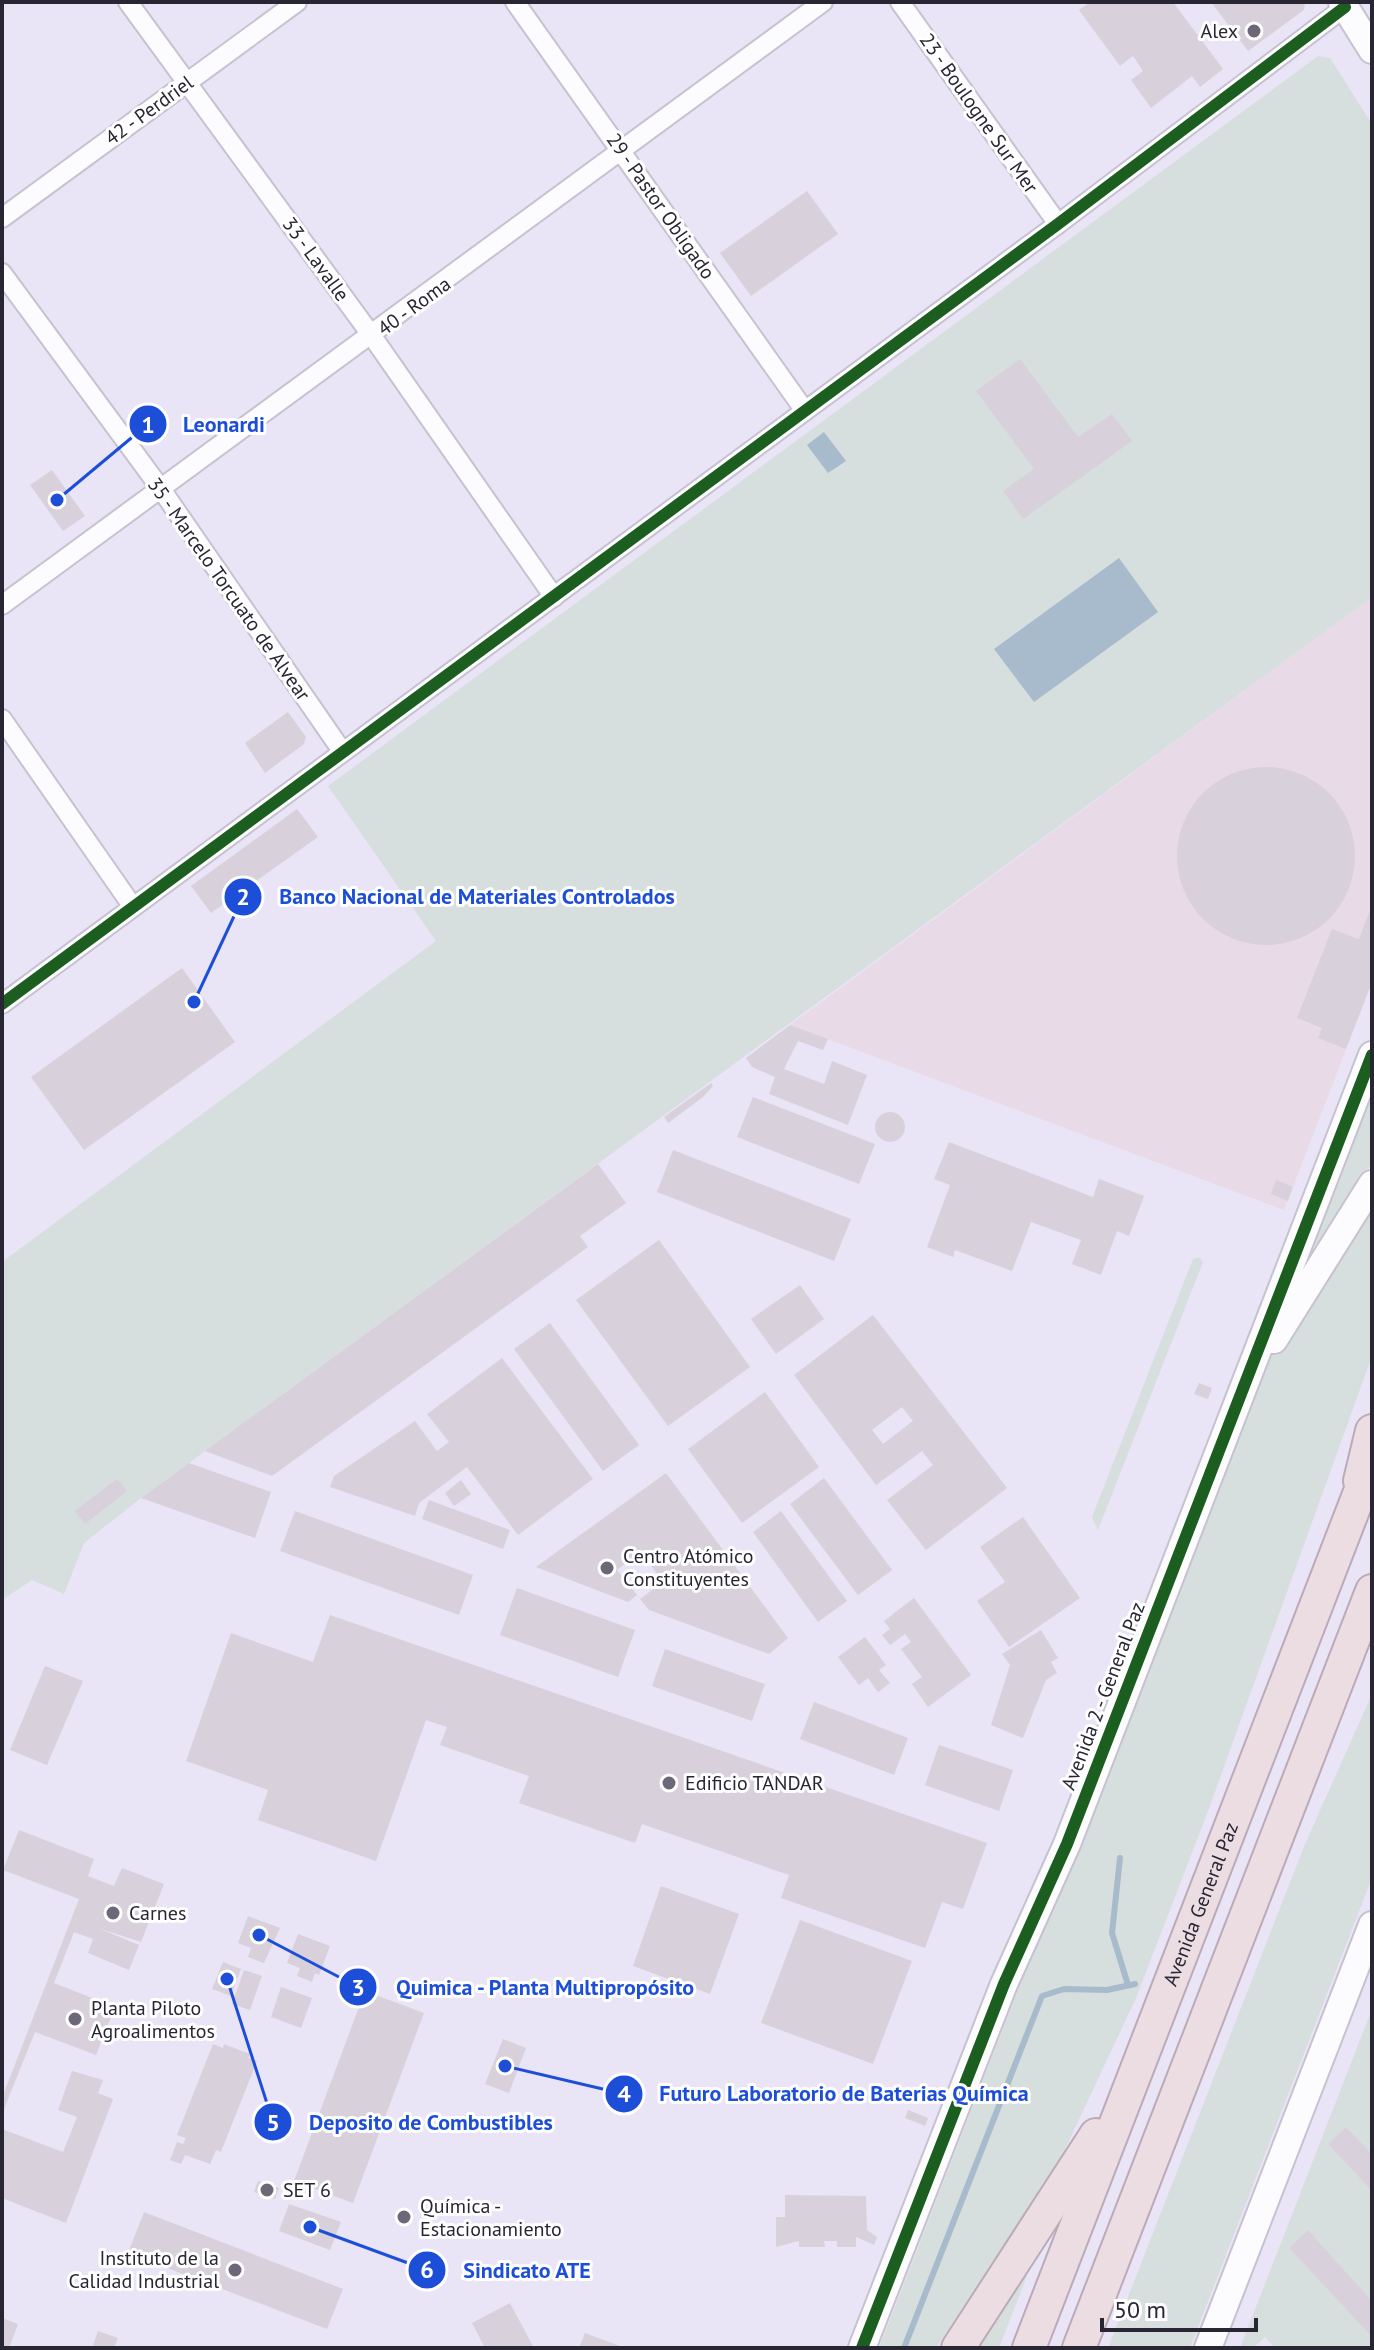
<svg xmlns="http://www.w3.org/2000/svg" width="1374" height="2350" font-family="'PT Sans',sans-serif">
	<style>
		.industrial { fill: #e9dae7 }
		.green { fill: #d6dede }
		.water { fill: #a7bbcc }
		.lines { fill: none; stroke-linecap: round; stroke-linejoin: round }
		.stream { stroke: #a7bbcc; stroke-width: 6 }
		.building { fill: #d8d0db; fill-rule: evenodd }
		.street-casing { stroke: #c6c2d0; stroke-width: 22 }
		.secondary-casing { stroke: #c6c2d0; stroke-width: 30 }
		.highway-casing { stroke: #bbaab7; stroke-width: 36 }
		.street { stroke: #fcfbfe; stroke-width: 18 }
		.secondary { stroke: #fcfbfe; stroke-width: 26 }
		.highway { stroke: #ecdde3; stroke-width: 32 }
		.cycleway-casing { stroke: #fff; stroke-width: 17 }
		.cycleway { stroke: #1b5e20; stroke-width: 12 }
		.poi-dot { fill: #6d6878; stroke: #fff; stroke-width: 3 }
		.labels { text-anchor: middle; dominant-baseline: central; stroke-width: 6; stroke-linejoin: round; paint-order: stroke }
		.poi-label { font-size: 20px; fill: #292633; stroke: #fff; text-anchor: start }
		.street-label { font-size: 20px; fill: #292633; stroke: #fff }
		.leader { fill: none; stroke: #1d4ed8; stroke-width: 3 }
		.callout-dot { fill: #1d4ed8; stroke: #fff; stroke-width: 3 }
		.mark-label { font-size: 24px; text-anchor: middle; font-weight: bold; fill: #fff }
		.callout-label { font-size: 22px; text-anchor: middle; font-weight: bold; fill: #1d4ed8; stroke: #fff; stroke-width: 6; stroke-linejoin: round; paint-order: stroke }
	</style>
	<rect width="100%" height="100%" fill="#eae4f7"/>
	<path class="industrial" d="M1372,597V982L1284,1210L790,1025Z"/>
	<g class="green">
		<path d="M1318,56L1330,58L1372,124V597L141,1498L84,1543L64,1594L32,1580L2,1600V1262L436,941L328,786Z"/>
		<path d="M1372,1081V1162L1322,1248L1311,1244Z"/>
		<path d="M1372,1204V1356L1207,1814L1136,1998L1060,2160L936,2348H879L1247,1400L1275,1350Z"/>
		<path d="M1199,1257L1203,1262L1098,1530L1092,1517L1193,1259Z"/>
		<path d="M1372,1694V1878L1190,2348H1108L1305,1844Z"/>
		<path d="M1372,2009V2154L1346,2127L1328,2144L1372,2191V2301L1308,2230L1289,2248L1372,2337V2348H1275L1265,2337L1253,2348H1240Z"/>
		<path d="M1021,2275L1027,2276L999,2348H972Z"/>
	</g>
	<g class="water">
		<path d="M824,432L846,461L828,473L807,445Z"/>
		<path d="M1119,558L1158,612L1034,702L994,649Z"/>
	</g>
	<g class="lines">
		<g class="stream">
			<path d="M1120,1858L1112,1933L1128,1985"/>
			<path d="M904,2348L1042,1996L1064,1989L1107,1990L1135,1984"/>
		</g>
	</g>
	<g class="building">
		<path d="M1090,2H1173L1223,69L1200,87L1192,76L1151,108L1131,80L1143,71L1133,56L1120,66L1079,10Z"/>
		<path d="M1211,2H1305L1304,10L1248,51Z"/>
		<path d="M807,191L838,234L751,296L720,253Z"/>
		<path d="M1020,359L1078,437L1112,414L1132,441L1023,519L1003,491L1034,469L976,391Z"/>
		<path d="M52,470L85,516L63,531L30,485Z"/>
		<path d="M288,712L306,737L304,744L265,773L245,743Z"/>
		<circle cx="1266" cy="856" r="89"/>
		<path d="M297,809L318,837L211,913L191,886Z"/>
		<path d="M1372,905V982L1346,1049L1318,1038L1322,1028L1297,1018L1332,929L1359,939Z"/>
		<path d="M182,968L235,1042L84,1150L31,1077Z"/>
		<path d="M790,1025L828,1039L823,1050L798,1041L784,1069L824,1084L832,1061L867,1075L848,1125L769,1094L775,1077L752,1067L746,1058Z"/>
		<path d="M711,1083L713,1086L703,1097L668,1123L664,1117Z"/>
		<path d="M753,1097L875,1144L859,1184L737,1137Z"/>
		<circle cx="890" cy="1127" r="15"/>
		<path d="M949,1142L1093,1197L1099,1179L1144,1196L1129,1236L1117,1231L1101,1275L1072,1264L1081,1240L1031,1222L1012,1271L955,1250L953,1257L927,1247L950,1185L934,1179Z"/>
		<path d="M673,1150L851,1219L834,1261L657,1192Z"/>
		<path d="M598,1164L626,1203L580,1236L588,1247L272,1476L205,1451Z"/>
		<path d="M1276,1180L1293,1187L1288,1201L1271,1194Z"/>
		<path d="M659,1240L750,1367L668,1426L576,1300Z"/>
		<path d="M800,1285L824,1319L776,1354L751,1319Z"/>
		<path d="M873,1315L1007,1488L926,1550L887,1500L933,1465L922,1451L876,1485L794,1375ZM902,1407L913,1421L883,1444L872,1430Z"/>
		<path d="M550,1323L639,1445L603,1471L514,1349Z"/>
		<path d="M502,1358L593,1479L518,1535L467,1467L419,1503L415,1516L330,1487L334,1476L415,1421L437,1451L449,1442L427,1414Z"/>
		<path d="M1199,1383L1212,1388L1208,1399L1194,1394Z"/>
		<path d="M765,1392L819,1467L742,1523L688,1449Z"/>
		<path d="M189,1463L271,1492L255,1538L141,1498Z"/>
		<path d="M666,1473L788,1638L769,1654L649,1610L640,1599L663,1582L641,1552L617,1570L637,1595L628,1602L536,1567Z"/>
		<path d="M824,1478L892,1570L858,1595L790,1504Z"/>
		<path d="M117,1479L127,1491L85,1524L75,1511Z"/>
		<path d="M461,1480L471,1494L454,1506L445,1493Z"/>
		<path d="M429,1500L510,1530L503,1549L422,1519Z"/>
		<path d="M295,1511L473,1575L459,1615L280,1551Z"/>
		<path d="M781,1511L847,1601L818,1622L753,1532Z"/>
		<path d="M1023,1517L1080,1598L1009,1647L977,1601L1005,1582L980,1547Z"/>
		<path d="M517,1588L635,1630L618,1677L500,1635Z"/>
		<path d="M914,1598L971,1675L928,1707L912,1684L922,1677L901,1649L911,1642L905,1634L890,1645L882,1635L890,1629L884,1621Z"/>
		<path d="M330,1615L987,1843L963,1909L942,1902L925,1948L781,1898L789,1875L642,1824L635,1843L519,1803L529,1776L440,1745L447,1727L426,1720L376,1861L258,1820L268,1790L186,1761L231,1633L313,1662Z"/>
		<path d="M1041,1630L1058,1658L1051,1662L1057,1673L1046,1680L1023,1738L991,1725L1010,1665L1002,1654Z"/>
		<path d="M865,1637L886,1665L879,1670L890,1683L878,1692L868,1678L859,1685L838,1657Z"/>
		<path d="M665,1649L765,1684L752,1721L652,1686Z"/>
		<path d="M45,1666L83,1681L47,1765L10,1750Z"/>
		<path d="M814,1702L908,1738L894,1775L800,1739Z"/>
		<path d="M939,1745L1013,1770L999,1811L925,1785Z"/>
		<path d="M19,1830L94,1859L88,1876L114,1886L122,1868L164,1884L141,1942L98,1928L139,1945L129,1970L88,1953L93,1939L74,1932L54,1983L115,2007L96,2055L35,2032L2,2114V2098L79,1899L3,1870Z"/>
		<path d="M661,1886L739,1914L710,1994L633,1966Z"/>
		<path d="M248,1916L280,1928L264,1963L248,1957L251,1948L238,1943Z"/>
		<path d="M800,1920L912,1961L873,2064L761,2023Z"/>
		<path d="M298,1934L330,1946L319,1975L315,1973L312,1982L297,1976L300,1968L287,1963Z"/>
		<path d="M223,1962L241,1969L231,1996L212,1989Z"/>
		<path d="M244,1970L262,1976L250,2010L232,2004Z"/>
		<path d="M281,1987L312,1998L301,2028L271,2017Z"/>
		<path d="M365,1991L424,2013L353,2203L294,2181Z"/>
		<path d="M503,2039L526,2048L509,2093L485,2084Z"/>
		<path d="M213,2044L223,2048L224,2044L250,2054L248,2058L257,2061L221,2152L216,2150L210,2164L185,2155L181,2164L170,2160L177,2142L183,2144L186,2138L177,2135Z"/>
		<path d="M72,2071L103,2080L98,2093L113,2099L66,2223L2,2198V2129L63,2152L77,2117L58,2110Z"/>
		<path d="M908,2110L928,2118L925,2126L905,2118Z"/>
		<path d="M1346,2127L1372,2154V2191L1328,2144Z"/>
		<path d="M258,2181L279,2188L275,2199L254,2192Z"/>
		<path d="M785,2195L866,2196L867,2230L877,2237L874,2245L856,2237V2247H837V2241H824L825,2247H799V2241L776,2247V2217H785Z"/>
		<path d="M289,2204L341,2222L330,2250L279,2231Z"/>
		<path d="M144,2212L343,2289L327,2329L128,2253Z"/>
		<path d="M1308,2230L1372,2301V2337L1289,2248Z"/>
		<path d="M510,2303L534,2348H485L472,2323Z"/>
		<path d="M2,2318L18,2324L9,2348H2Z"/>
		<path d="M98,2331L118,2338L114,2348H92Z"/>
		<path d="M585,2333L625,2348H579Z"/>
	</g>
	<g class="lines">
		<defs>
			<g id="street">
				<path d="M128,2L372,336L554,597"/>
				<path d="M515,2L805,411"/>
				<path d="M900,2L1058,224"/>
				<path d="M2,218L297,2"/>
				<path d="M2,273L161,489L342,751"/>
				<path d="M2,605L823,2"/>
				<path d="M2,719L133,907"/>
				<path d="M2,1004L1058,224L1345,7"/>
			</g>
			<g id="secondary">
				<path d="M1342,2L1372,50"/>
				<path d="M1274,1340L1372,1184"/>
				<path d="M862,2348L1004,1984L1067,1844L1372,1055"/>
				<path d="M1208,2348L1372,1925"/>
			</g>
			<g id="highway">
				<path d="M1360,1481L1372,1431"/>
				<path d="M958,2348L1096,2135"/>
				<path id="s1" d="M1029,2348L1372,1461"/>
				<path d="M1079,2348L1372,1591"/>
			</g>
		</defs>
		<use href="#street" class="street-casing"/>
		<use href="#secondary" class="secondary-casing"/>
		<use href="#highway" class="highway-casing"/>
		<use href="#street" class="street"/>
		<use href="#secondary" class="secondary"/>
		<use href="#highway" class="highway"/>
		<defs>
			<g id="cycleway">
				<path d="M2,1004L1058,224L1345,7"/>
				<path d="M862,2348L1004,1984L1067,1844L1372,1055"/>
			</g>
		</defs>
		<use href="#cycleway" class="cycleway-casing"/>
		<use href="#cycleway" class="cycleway"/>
	</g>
	<g class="poi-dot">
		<circle cx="1254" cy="31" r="8"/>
		<circle cx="607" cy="1568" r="8"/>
		<circle cx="669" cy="1783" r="8"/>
		<circle cx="113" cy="1913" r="8"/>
		<circle cx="75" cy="2019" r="8"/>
		<circle cx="267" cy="2190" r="8"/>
		<circle cx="404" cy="2217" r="8"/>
		<circle cx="235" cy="2270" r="8"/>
	</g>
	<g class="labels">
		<g class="poi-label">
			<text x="1238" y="31" text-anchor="end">Alex</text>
			<text x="623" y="1556">Centro Atómico<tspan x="623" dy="23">Constituyentes</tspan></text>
			<text x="685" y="1783">Edificio TANDAR</text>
			<text x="129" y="1913">Carnes</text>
			<text x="91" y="2008">Planta Piloto<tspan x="91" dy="23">Agroalimentos</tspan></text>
			<text x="283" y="2190">SET 6</text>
			<text x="420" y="2206">Química -<tspan x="420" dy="23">Estacionamiento</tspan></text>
			<text x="219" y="2258" text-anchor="end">Instituto de la<tspan x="219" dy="23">Calidad Industrial</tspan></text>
		</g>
		<g class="street-label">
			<text transform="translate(149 110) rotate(-36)">42 - Perdriel</text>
			<text transform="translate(979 113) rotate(55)">23 - Boulogne Sur Mer</text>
			<text transform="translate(661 206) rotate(55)">29 - Pastor Obligado</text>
			<text transform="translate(316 259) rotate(54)">33 - Lavalle</text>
			<text transform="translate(414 306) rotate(-36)">40 - Roma</text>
			<text transform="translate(229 589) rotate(55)">35 - Marcelo Torcuato de Alvear</text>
			<text transform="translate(1103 1696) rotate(-69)">Avenida 2 - General Paz</text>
			<text stroke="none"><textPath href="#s1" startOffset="476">Avenida General Paz</textPath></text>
		</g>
	</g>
	<path class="leader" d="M57 500L148 424M194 1002L243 897M259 1935L358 1987M505 2066L624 2094M227 1979L273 2122M310 2227L427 2270"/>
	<g class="callout-dot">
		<circle cx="57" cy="500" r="8"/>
		<circle cx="194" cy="1002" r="8"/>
		<circle cx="259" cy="1935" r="8"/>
		<circle cx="505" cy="2066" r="8"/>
		<circle cx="227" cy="1979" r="8"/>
		<circle cx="310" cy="2227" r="8"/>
		<circle cx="148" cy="424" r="20"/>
		<circle cx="243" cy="897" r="20"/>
		<circle cx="358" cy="1987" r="20"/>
		<circle cx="624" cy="2094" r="20"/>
		<circle cx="273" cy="2122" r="20"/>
		<circle cx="427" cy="2270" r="20"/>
	</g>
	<g class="mark-label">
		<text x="148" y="433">1</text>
		<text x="243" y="905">2</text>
		<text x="358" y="1996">3</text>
		<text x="624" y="2102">4</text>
		<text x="273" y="2131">5</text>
		<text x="427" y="2278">6</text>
	</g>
	<g class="callout-label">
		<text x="224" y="432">Leonardi</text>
		<text x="477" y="904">Banco Nacional de Materiales Controlados</text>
		<text x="545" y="1995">Quimica - Planta Multipropósito</text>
		<text x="844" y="2101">Futuro Laboratorio de Baterias Química</text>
		<text x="431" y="2130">Deposito de Combustibles</text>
		<text x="527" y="2278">Sindicato ATE</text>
	</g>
	<rect width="1374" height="2350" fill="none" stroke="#292633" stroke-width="8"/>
	<path d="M1102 2318v12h154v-12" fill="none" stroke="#292633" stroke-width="4"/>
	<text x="1114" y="2318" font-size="24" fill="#292633" stroke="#ffffff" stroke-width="6" paint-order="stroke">50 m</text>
</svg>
